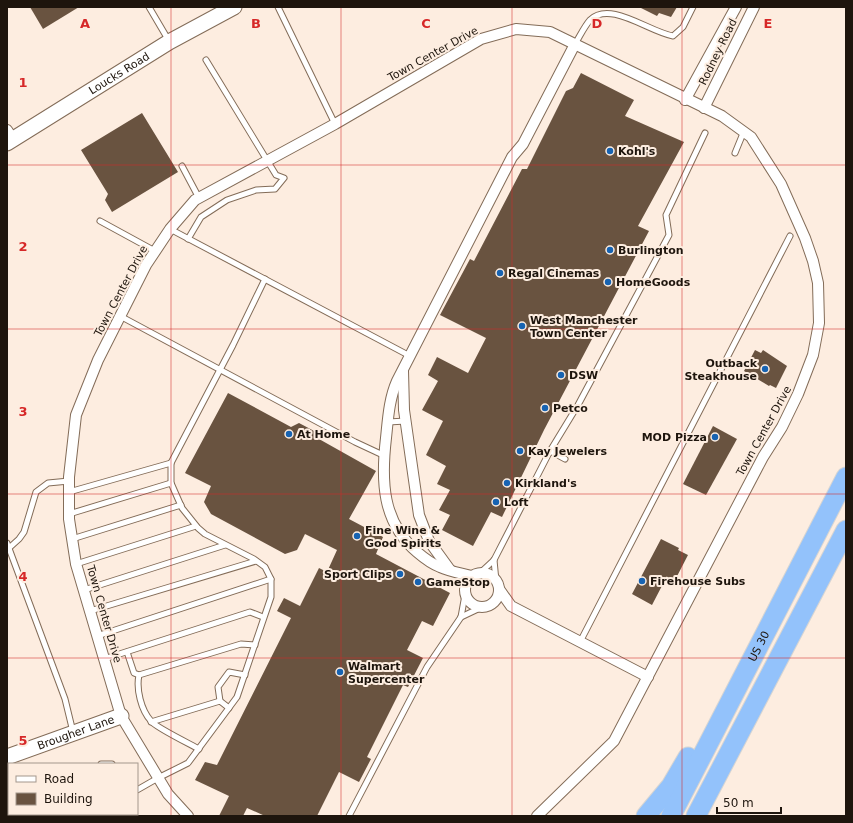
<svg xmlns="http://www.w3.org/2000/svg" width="853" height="823" font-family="'DejaVu Sans',sans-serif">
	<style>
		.building { fill: #695340 }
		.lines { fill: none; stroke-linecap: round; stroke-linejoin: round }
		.lane-casing { stroke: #836c58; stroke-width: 7 }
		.street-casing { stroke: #836c58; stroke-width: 12 }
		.secondary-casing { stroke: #836c58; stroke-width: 17 }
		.highway-casing { stroke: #d6d5d3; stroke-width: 21 }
		.lane { stroke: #fff; stroke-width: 5 }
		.street { stroke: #fff; stroke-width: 10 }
		.secondary { stroke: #fff; stroke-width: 15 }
		.highway { stroke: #93c2fb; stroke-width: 19 }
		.grid { fill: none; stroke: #d62828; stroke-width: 1; stroke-opacity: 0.55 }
		.poi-dot { fill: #1763b2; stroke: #fdede0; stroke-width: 1.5 }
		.labels { text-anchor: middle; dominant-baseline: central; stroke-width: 4; stroke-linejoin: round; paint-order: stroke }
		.street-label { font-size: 11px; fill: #1e150d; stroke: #fdede0 }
		.poi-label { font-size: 11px; font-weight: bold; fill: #1e150d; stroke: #fdede0; text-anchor: start }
		.grid-label { font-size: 13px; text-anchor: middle; font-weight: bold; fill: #d62828; stroke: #fdede0; stroke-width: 4; stroke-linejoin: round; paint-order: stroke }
	</style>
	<rect width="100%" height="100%" fill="#fdede0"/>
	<g class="building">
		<path d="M30,7H79L43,29Z"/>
		<path d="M639,7H677L671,17L659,13L657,16Z"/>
		<path d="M581,73L634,100L625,116L684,142L638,226L649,231L544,430L502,517L491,512L473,546L442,530L450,515L439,510L450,490L437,484L446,466L426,455L443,421L422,410L438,381L428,375L437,357L468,373L486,338L440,315L470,259L474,261L522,169H527L566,91L573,88Z"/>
		<path d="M142,113L178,172L112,212L105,200L108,194L81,150Z"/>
		<path d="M755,350L761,353L763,350L787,366L776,388L770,385L769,386L744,371Z"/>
		<path d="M228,393L291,427L299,423L316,432L319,439L376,471L349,519L383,537L376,554L450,593L433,626L422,621L407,650L423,658L408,687L403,685L367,757L371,759L359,782L339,772L317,816H265L247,808L243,816H219L229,796L195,780L205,762L217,765L291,618L277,611L284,598L300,606L319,568L327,572L337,550L305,534L297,550L285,554L211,514L204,502L211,486L185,473Z"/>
		<path d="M713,426L737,439L706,495L683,484Z"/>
		<path d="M661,539L679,548L678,550L688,555L673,584L665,580L652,605L632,594Z"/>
	</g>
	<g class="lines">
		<defs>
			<g id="lane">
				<path d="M149,7L169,41"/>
				<path d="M278,7L335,124"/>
				<path d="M575,44C580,36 584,27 590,20C610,0 649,32 673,36L683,27L693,7"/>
				<path d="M735,153L744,131"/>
				<path d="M182,166L199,198"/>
				<path d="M100,221L155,251"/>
				<path d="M170,229L410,356"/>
				<path d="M188,239L201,217L227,200L256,190L275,189L284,178L276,175L206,60"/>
				<path d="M120,316L355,442L385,456"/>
				<path d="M388,422L406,421"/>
				<path d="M550,451L578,405L669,235L666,215L705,133"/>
				<path d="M69,492L171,463"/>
				<path d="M69,514L171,483"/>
				<path d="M72,539L181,505"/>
				<path d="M7,543L65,699L73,732"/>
				<path d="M9,548L19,539L24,532L36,492L48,483L69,481"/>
				<path d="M494,560L496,581"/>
				<path d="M76,564L196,526"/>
				<path d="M480,573L494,560L550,451L565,459"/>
				<path d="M84,590L225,545"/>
				<path d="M90,611L256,561"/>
				<path d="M461,617L480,608"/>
				<path d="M97,636L271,579"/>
				<path d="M580,642L790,236"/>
				<path d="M127,652L134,673L139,675"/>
				<path d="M104,659L250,612L263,617"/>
				<path d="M220,701L218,687L229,672L245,675"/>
				<path d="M151,722L220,701L229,708"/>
				<path d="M199,749C190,744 155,727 151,721C141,710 136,689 139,675L241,644L255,645"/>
				<path d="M101,764H112"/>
				<path d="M7,774L9,776"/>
				<path d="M137,790L158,778L188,763L237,697L271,597V579L265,567L254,559L205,534L198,528L182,508L171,483V463L233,345L265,279"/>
				<path d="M7,814L9,813"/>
				<path d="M47,814L49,816"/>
				<path d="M349,816L427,667L461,617L465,595"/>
			</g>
			<g id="street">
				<path d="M685,100L736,7"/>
				<path d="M704,108L754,7"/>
				<path d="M7,130L13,139"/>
				<path d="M403,371L404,410L419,515L429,541L450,570"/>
				<circle cx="482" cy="590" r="17"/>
				<path d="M472,576C461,573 451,572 440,567C432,564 424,558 417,552C382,522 381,481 386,438C388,419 389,399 397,381L512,157L523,144L575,44"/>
				<path d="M499,589L511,606L648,677"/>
				<path d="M188,816L168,794L121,716L76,564L69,519V477L76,415L98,360L146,265L170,229L195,200L335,124L481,39L516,29L550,32L722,116L751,137L781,184L805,238L813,261L818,283L819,323L813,355L798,394L782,427L763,457L614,741L537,816"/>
			</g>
			<g id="secondary">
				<path id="s1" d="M7,143L169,42L234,7"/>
				<path id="s2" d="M7,757L121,716"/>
			</g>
			<g id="highway">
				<path d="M646,816L671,786L688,757"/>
				<path id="s3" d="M671,816L846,477"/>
				<path d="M696,816L846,530"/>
			</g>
		</defs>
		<use href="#lane" class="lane-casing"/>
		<use href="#street" class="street-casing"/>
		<use href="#secondary" class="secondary-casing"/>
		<use href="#highway" class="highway-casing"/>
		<use href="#lane" class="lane"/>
		<use href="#street" class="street"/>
		<use href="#secondary" class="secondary"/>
		<use href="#highway" class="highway"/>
	</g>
	<path class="grid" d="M171,7V816M341,7V816M512,7V816M682,7V816M7,165H846M7,329H846M7,494H846M7,658H846"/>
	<g class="poi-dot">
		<circle cx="610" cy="151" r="4"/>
		<circle cx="610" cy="250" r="4"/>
		<circle cx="500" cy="273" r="4"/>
		<circle cx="608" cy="282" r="4"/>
		<circle cx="522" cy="326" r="4"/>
		<circle cx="765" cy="369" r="4"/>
		<circle cx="561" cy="375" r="4"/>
		<circle cx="545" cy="408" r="4"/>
		<circle cx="289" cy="434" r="4"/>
		<circle cx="715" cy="437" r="4"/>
		<circle cx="520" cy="451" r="4"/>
		<circle cx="507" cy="483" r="4"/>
		<circle cx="496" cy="502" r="4"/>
		<circle cx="357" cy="536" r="4"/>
		<circle cx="400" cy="574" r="4"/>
		<circle cx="642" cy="581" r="4"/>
		<circle cx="418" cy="582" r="4"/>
		<circle cx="340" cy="672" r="4"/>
	</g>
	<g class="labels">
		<g class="street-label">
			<text transform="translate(718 52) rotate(-64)">Rodney Road</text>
			<text transform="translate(433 54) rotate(-29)">Town Center Drive</text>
			<text stroke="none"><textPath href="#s1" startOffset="132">Loucks Road</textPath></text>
			<text transform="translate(121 291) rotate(-62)">Town Center Drive</text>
			<text transform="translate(764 431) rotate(-61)">Town Center Drive</text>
			<text transform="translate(104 614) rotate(74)">Town Center Drive</text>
			<text stroke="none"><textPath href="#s3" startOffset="191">US 30</textPath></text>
			<text stroke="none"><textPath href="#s2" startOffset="73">Brougher Lane</textPath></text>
		</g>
		<g class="poi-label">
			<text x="618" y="151">Kohl's</text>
			<text x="618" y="250">Burlington</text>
			<text x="508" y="273">Regal Cinemas</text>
			<text x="616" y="282">HomeGoods</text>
			<text x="530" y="320">West Manchester<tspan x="530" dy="13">Town Center</tspan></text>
			<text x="757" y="363" text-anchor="end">Outback<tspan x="757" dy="13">Steakhouse</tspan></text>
			<text x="569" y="375">DSW</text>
			<text x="553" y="408">Petco</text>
			<text x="297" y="434">At Home</text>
			<text x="707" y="437" text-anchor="end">MOD Pizza</text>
			<text x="528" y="451">Kay Jewelers</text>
			<text x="515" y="483">Kirkland's</text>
			<text x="504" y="502">Loft</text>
			<text x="365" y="530">Fine Wine &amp;<tspan x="365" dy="13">Good Spirits</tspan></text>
			<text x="392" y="574" text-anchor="end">Sport Clips</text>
			<text x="650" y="581">Firehouse Subs</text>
			<text x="426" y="582">GameStop</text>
			<text x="348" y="666">Walmart<tspan x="348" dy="13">Supercenter</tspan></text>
		</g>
	</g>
	<g class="grid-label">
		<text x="85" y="28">A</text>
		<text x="256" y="28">B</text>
		<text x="426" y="28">C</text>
		<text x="597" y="28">D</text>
		<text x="768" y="28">E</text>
		<text x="23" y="87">1</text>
		<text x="23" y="251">2</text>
		<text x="23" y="416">3</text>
		<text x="23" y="581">4</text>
		<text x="23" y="745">5</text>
	</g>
	<rect width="853" height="823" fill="none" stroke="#1e150d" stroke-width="16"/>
	<rect x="8" y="763" width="130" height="52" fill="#fdede0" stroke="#a4978c"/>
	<rect x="16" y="776" width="20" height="6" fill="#ffffff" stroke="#a4978c"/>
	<text x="44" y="783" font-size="12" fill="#1e150d">Road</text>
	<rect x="16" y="793" width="20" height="12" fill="#695340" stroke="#a4978c"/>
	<text x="44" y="803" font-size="12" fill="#1e150d">Building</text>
	<path d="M717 807v6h64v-6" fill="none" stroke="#1e150d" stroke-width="2"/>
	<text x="723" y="807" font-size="12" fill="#1e150d" stroke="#fdede0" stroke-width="3" paint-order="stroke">50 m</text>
</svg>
